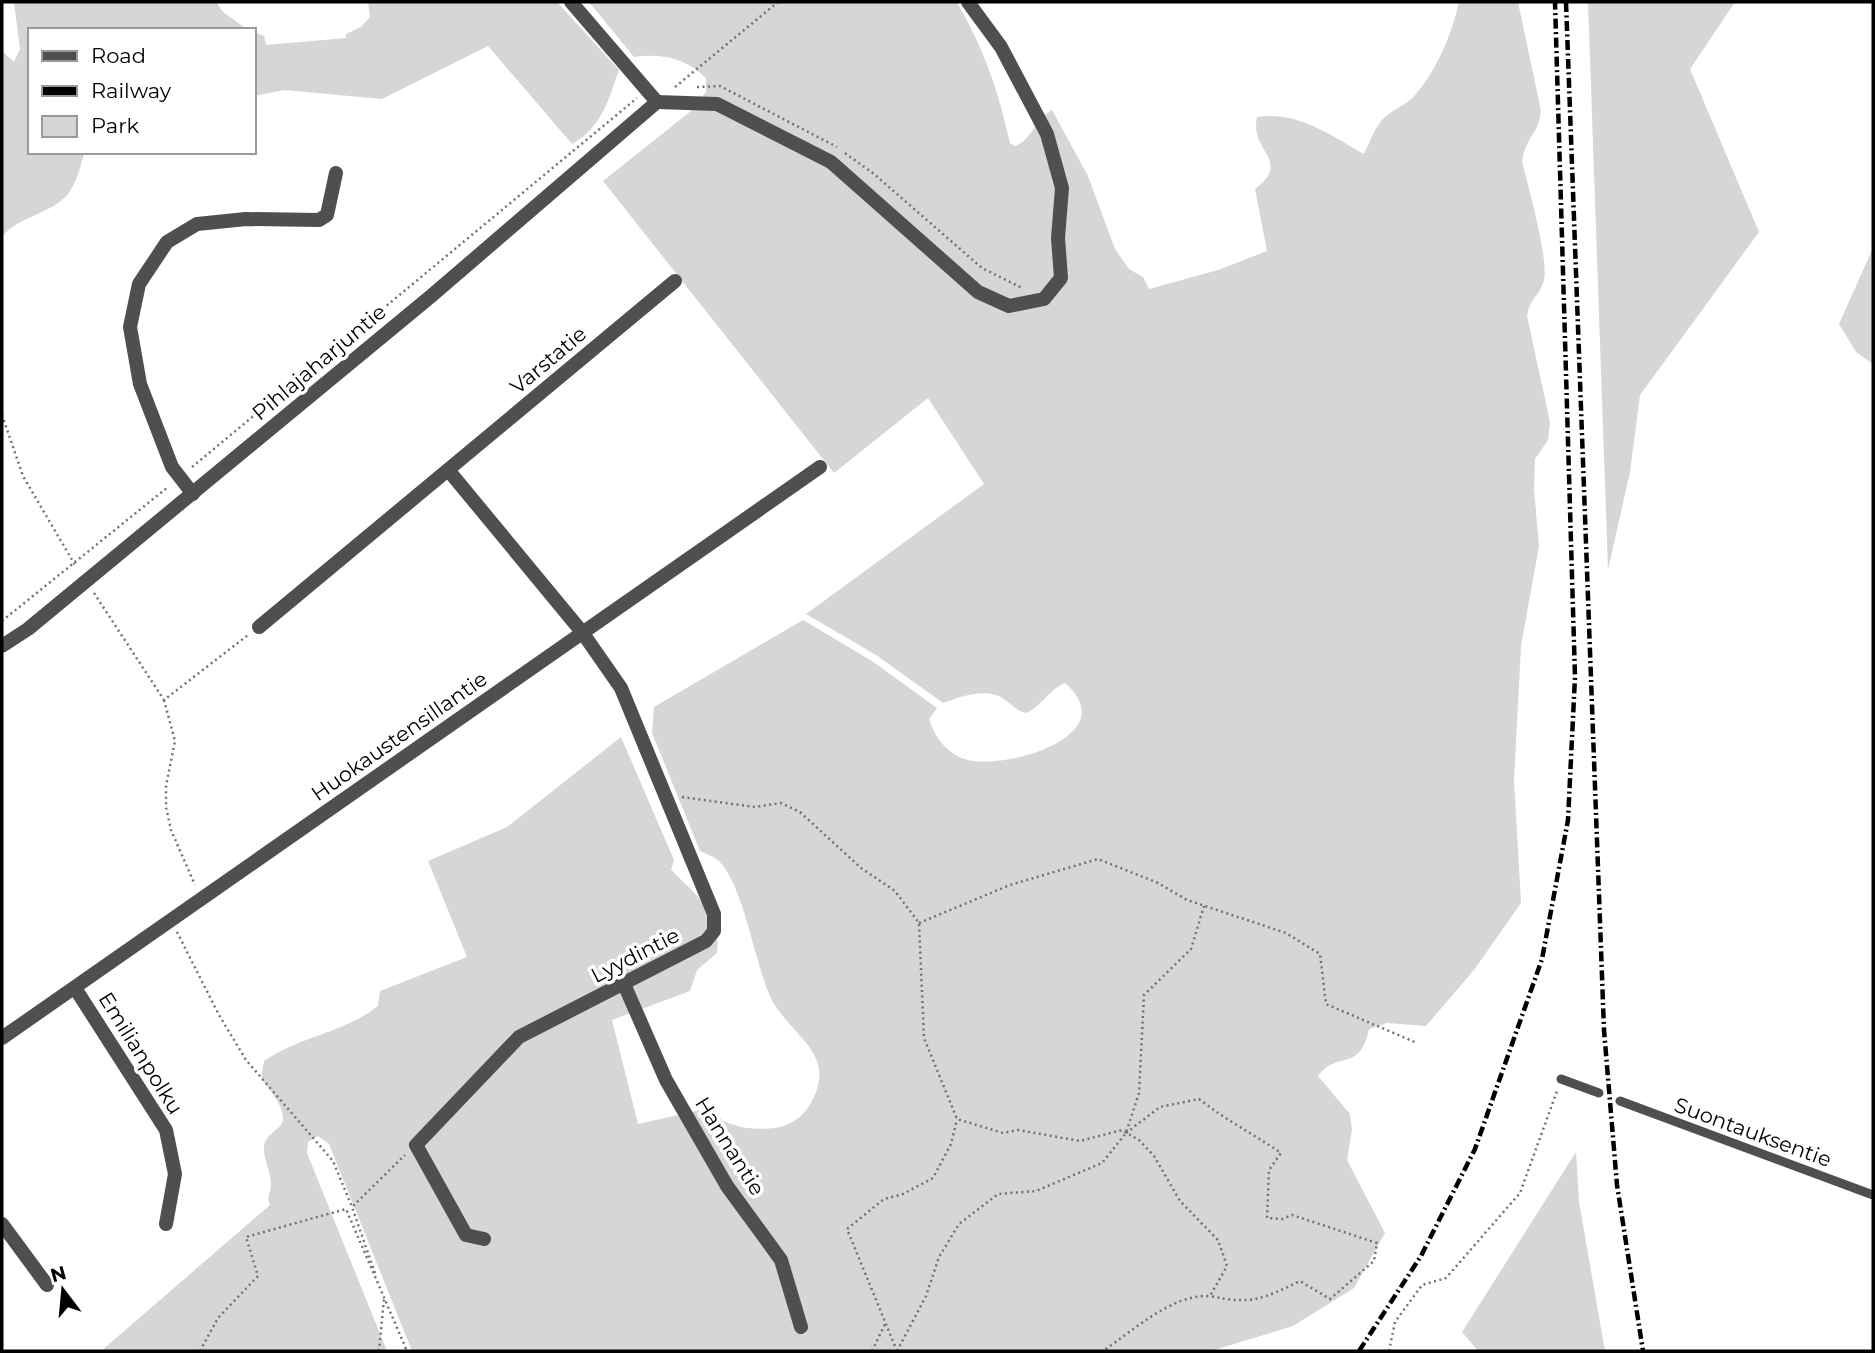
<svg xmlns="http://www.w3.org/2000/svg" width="1875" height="1353" font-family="Montserrat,sans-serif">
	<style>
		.green { fill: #d6d6d6 }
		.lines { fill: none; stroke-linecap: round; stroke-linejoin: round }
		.path { stroke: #717171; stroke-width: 2.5; stroke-dasharray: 2 3.5; stroke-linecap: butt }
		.service { stroke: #4f4f4f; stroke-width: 9 }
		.minor { stroke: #4f4f4f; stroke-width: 14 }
		.rail { stroke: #000; stroke-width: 4.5; stroke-dasharray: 10 3.5 2 3.5; stroke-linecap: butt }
		.labels { text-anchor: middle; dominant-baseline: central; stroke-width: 7; stroke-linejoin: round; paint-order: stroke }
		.street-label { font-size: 21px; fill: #000; stroke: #fff }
	</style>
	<rect width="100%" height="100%" fill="#fff"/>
	<g class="green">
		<path d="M14,2H216L223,12L248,30H30V152H85C80,166 77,182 68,194C50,215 18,216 2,237V51L14,62L20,49Z"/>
		<path d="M368,2H557L619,70C608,101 602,127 572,144L488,46L382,99L284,90L254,96V32L264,36L266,45L346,38V34L361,27L370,17Z"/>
		<path d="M589,2H957C984,50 998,89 1010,143L1015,146C1031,141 1036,118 1052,110L1088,176L1115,249L1129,269L1143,277L1149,289L1218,270L1267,251L1255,189C1293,160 1249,152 1257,117C1298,111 1330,135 1364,154C1369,144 1374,129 1382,120C1391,110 1406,106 1416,94C1437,69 1452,34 1459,2H1518L1541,111C1538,135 1526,137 1522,161C1527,184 1551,264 1543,283C1538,298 1531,296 1527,316L1550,422L1548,440L1535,459L1534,489L1539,546L1521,646L1514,781L1521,903L1474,970L1426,1026L1387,1023L1369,1029C1360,1073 1337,1050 1318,1076L1350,1114L1352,1130L1347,1160L1385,1233L1354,1288L1293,1326L1211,1351H412L329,1144L318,1136L308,1142L307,1153L387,1351H101L270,1205C266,1197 271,1192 271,1184C271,1172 263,1158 264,1146C265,1138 271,1134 277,1129C294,1116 270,1091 261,1078L264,1061C300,1036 344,1033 378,1006L380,991L467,957L428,861L507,827L621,737L674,860L671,870C696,894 722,915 717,953L697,970L690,991L612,1020L638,1124L705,1109C727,1126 747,1131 775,1128C788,1126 802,1118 809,1106C842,1053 788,1036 770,996C754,960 744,887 719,861C715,857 706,854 700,851L652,733L654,707L803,620L872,661L937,708L929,719C935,738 948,755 968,760C1008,770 1125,735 1065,683C1050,689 1042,705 1027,713C1016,711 1013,705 1004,699C986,687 961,697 943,703L876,655L806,614L984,484L928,398L834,473L603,181L691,111L706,92V78C686,58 661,53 634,57Z"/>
		<path d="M1588,2H1735L1690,69L1759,232L1640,395L1630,472L1608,570Z"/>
		<path d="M1873,248V364L1856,352L1839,324Z"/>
		<path d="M1576,1152L1579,1202L1605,1351H1478L1462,1332Z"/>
	</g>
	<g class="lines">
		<g class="path">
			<path d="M675,87L778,2"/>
			<path d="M697,87L720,86L837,147"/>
			<path d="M845,153L874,174L982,268L1022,288"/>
			<path d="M2,415L23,476L75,565"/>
			<path d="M192,467L637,98"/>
			<path d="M94,593L164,700L248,635"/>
			<path d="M2,621L168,487"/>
			<path d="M164,700L175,741L166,786V807L171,830L195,885"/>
			<path d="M682,797L755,807L781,803L800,812L861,868L895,891L919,923L924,1038L957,1119L1003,1133L1018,1130L1080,1141L1122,1130L1139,1140L1154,1156L1180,1201L1218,1240L1227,1266L1210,1296C1172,1294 1134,1330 1103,1351"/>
			<path d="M919,923L1010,885L1098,859L1158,883L1187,900L1286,933L1320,954L1326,1004L1417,1043"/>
			<path d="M177,932L219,1015L246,1060L333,1161L352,1207"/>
			<path d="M1126,1133L1160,1107L1199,1099C1226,1120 1253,1134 1281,1153L1269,1170L1267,1218L1282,1219L1292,1215L1377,1243L1374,1261L1330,1299L1300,1281C1263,1299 1251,1305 1210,1296"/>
			<path d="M375,1273L352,1207L405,1155"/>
			<path d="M200,1351L218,1318L258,1276L246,1237L346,1209L407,1351"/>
			<path d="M379,1351L384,1299"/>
			<path d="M872,1351L885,1324"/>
			<path d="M897,1351L926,1296L939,1257L959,1224L998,1194L1036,1191L1102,1163L1126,1133L1139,1093L1144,995L1191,949L1204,906"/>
			<path d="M897,1351L847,1229L884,1199L903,1194L933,1178L951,1144L957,1119"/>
			<path d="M1389,1351L1395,1322L1422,1285L1446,1278L1520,1193L1557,1091"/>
		</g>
		<g class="service">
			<path d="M1561,1079L1599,1093"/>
			<path d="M1620,1101L1873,1195"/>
		</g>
		<g class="minor">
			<path d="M571,2L657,102"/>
			<path d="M657,102L717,104L831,162L978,292L1009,306L1044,299L1061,278L1058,238L1062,188L1047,134L1001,47L968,2"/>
			<path d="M449,471L582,632L621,688L714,914V931L706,941L519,1037L416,1145L466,1235L484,1239"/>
			<path d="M193,494L172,467L140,384L130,327L139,284L167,242L197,224L246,219L319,220L327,215L336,173"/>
			<path d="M259,627L675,281"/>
			<path d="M2,646L28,629L430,297L657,102"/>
			<path d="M624,984L666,1080L727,1186L781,1260L801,1327"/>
			<path d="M75,988L166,1130L175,1174L166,1224"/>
			<path d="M2,1038L820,467"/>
			<path d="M2,1224L47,1285"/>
		</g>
		<g class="rail">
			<path d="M1566,2L1604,1030L1617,1185L1643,1351"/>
			<path d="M1359,1351L1421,1256L1475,1149L1542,959L1568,820L1575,677L1555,2"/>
		</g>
	</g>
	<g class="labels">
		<g class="street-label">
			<text transform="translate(548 360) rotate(-40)">Varstatie</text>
			<text transform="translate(319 362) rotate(-40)">Pihlajaharjuntie</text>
			<text transform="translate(399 736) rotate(-35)">Huokaustensillantie</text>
			<text transform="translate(635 955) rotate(-27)">Lyydintie</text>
			<text transform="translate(141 1053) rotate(58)">Emilianpolku</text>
			<text transform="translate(1753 1132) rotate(20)">Suontauksentie</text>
			<text transform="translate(730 1146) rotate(58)">Hannantie</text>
		</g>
	</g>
	<rect width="1875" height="1353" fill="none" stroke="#000000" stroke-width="7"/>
	<rect x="28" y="28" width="228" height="126" fill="#ffffff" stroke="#999999" stroke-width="2"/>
	<rect x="42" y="51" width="35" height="10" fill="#4f4f4f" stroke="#999999" stroke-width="2"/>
	<text x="91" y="63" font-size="21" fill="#000000">Road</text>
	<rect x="42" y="86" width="35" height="10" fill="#000000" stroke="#999999" stroke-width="2"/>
	<text x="91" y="98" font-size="21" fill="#000000">Railway</text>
	<rect x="42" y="116" width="35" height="21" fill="#d6d6d6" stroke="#999999" stroke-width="2"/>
	<text x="91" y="133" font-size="21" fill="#000000">Park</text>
	<g transform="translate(63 1290) rotate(344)" stroke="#ffffff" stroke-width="5" paint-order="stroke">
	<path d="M0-5L12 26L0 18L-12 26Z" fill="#000000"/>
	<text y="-10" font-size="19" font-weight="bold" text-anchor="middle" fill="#000000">N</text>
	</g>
</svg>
